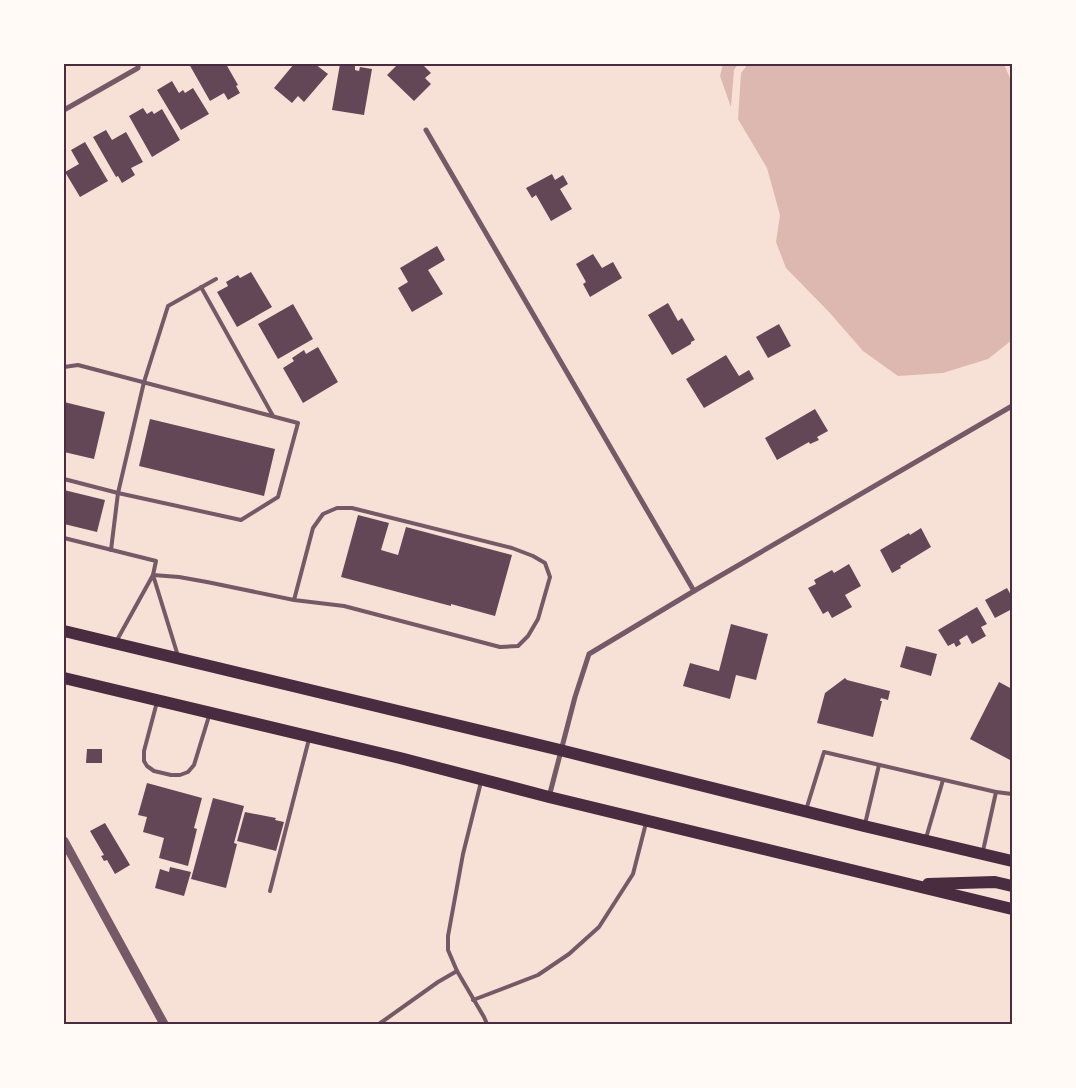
<svg xmlns="http://www.w3.org/2000/svg" width="1076" height="1088" font-family="'Source Sans 3',sans-serif">
  <rect width="100%" height="100%" fill="#f7e1d7"/>
  <g fill="#dcb8b0">
    <path d="M723 64H738L734 70 731 107 720 76Z"/>
    <path d="M748 64H1004L1012 83V340L988 359 943 373 898 376 863 351 829 312 786 268 776 242 780 215 767 168 738 119 741 73Z"/>
  </g>
  <g fill="#644757">
    <path d="M189 64H226L238 85 236 86 240 93 228 100 224 93 210 101Z"/>
    <path d="M294 64H315L328 74 304 102 298 96 292 103 274 88Z"/>
    <path d="M340 64 355 66V70L359 71 360 67 372 69 364 115 332 110Z"/>
    <path d="M398 64H422L431 73 425 78 431 84 414 101 387 75Z"/>
    <path d="M172 81 179 93 183 90 185 93 193 88 209 114 181 130 157 90Z"/>
    <path d="M143 108 147 114 152 111 154 114 162 109 180 140 152 157 129 116Z"/>
    <path d="M106 130 112 140 126 132 143 162 131 168 135 175 122 183 118 176 116 177 93 137Z"/>
    <path d="M85 142 108 181 80 197 65 172 79 164 71 150Z"/>
    <path d="M552 174 555 180 563 175 568 184 560 189 572 209 551 221 536 195 532 198 526 188Z"/>
    <path d="M437 246 445 260 428 270 443 294 412 312 398 288 408 282 400 268Z"/>
    <path d="M593 254 602 268 613 262 622 278 590 297 583 284 586 282 576 264Z"/>
    <path d="M251 272 272 307 237 327 217 292 228 286 226 282 238 275 240 278Z"/>
    <path d="M668 303 678 321 682 318 695 340 691 342V344L672 355 648 315Z"/>
    <path d="M293 304 313 339 278 359 258 324Z"/>
    <path d="M779 324 791 346 768 358 756 337Z"/>
    <path d="M318 347 338 382 303 403 283 368 294 361 292 358 304 350 306 354Z"/>
    <path d="M726 355 739 376 749 370 754 379 704 408 686 379Z"/>
    <path d="M64 402 105 412 94 459 64 452Z"/>
    <path d="M815 409 828 431 817 437 819 440 810 444 809 442 777 460 765 438Z"/>
    <path d="M150 419 275 449 264 496 139 466Z"/>
    <path d="M64 490 105 500 97 532 64 524Z"/>
    <path d="M358 515 389 523 381 550 398 555 406 527 512 555 495 616 451 604V606L341 577Z"/>
    <path d="M921 528 931 547 900 566 901 568 892 573 880 550 909 533 910 535Z"/>
    <path d="M849 564 861 586 845 595 852 607 832 618 828 611 823 614 808 588 816 584 814 580 832 570 834 573Z"/>
    <path d="M1007 588 1012 597V609L995 618 985 600Z"/>
    <path d="M977 607 987 624 981 627 986 636 972 644 967 635 959 640 961 644 956 647 954 643 948 646 938 630Z"/>
    <path d="M731 624 768 634 756 680 736 675 730 699 683 686 690 663 719 671Z"/>
    <path d="M906 646 937 654 931 676 900 667Z"/>
    <path d="M845 678 847 680 890 691 888 700 881 698 880 701H882L873 737 817 723 825 693Z"/>
    <path d="M999 682 1012 689V761L970 739Z"/>
    <path d="M87 749H102V763H86Z"/>
    <path d="M147 783 202 798 194 828 197 829 188 866 159 858 164 838 143 832 147 817 138 815Z"/>
    <path d="M213 798 244 806 234 843 237 844 226 888 191 879Z"/>
    <path d="M245 812 276 818 275 820 284 822 276 851 237 841Z"/>
    <path d="M105 823 130 865 115 874 107 860 104 861 101 856 104 855 90 831Z"/>
    <path d="M170 867 191 872 184 896 155 888 160 869 169 872Z"/>
  </g>
  <g fill="none" stroke-linecap="round" stroke-linejoin="round">
    <g stroke="#755966" stroke-width="4">
      <path d="M201 287 273 416"/>
      <path d="M64 367 78 365 298 423 278 497 241 520 118 493 64 479"/>
      <path d="M64 538 156 561 153 575 179 577 207 582 294 600 344 606 500 647 518 646 528 636 538 619 550 577 545 563 533 556 512 548 352 508H337L323 514 313 528 294 600"/>
      <path d="M111 550 118 493 144 382 168 306 216 279"/>
      <path d="M117 640 153 575 178 656"/>
      <path d="M157 702 144 751V761L147 766 154 771 171 775H180L188 772 194 765 209 716"/>
      <path d="M481 782 463 854 448 936V950L457 971 484 1017 487 1024"/>
      <path d="M996 792 1012 794"/>
      <path d="M806 810 824 752 996 792 983 851"/>
      <path d="M865 824 879 765"/>
      <path d="M926 838 943 780"/>
      <path d="M270 891 309 739"/>
      <path d="M473 1000 538 975 569 954 599 927 633 874 646 823"/>
      <path d="M379 1024 438 982 457 971"/>
    </g>
    <g stroke="#755966" stroke-width="5">
      <path d="M64 110 138 68V64"/>
      <path d="M426 130 694 591"/>
      <path d="M549 797 575 697 589 654 694 591 1012 406"/>
    </g>
    <path stroke="#755966" stroke-width="9" d="M64 841 164 1024"/>
    <g stroke="#4a2c40" stroke-width="12">
      <path d="M64 631 560 750 864 826 1012 861"/>
      <path d="M64 678 400 758 549 797 1012 909"/>
      <path d="M928 884 995 882 1012 886"/>
    </g>
  </g>
  <rect width="1076" height="1088" fill="none" stroke="#fffaf5" stroke-width="130"/>
  <rect x="65" y="65" width="946" height="958" fill="none" stroke="#4a2c40" stroke-width="2"/>
</svg>
